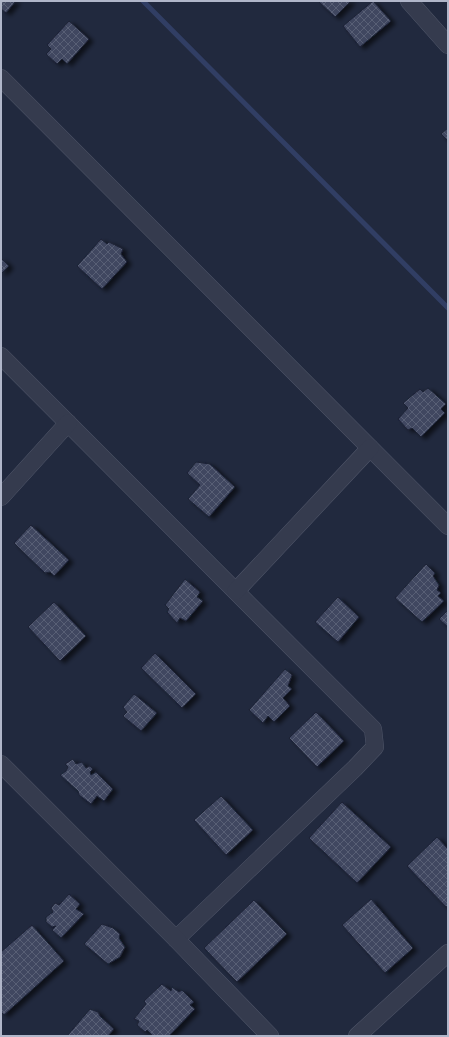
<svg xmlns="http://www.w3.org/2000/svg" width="449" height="1037" font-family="Mulish,sans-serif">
  <defs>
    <pattern id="building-cross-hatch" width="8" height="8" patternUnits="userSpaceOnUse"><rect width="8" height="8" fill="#3f4760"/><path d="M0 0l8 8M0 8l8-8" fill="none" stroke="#585f75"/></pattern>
    <filter id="shadow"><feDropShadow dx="4.5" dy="2.5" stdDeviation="2" flood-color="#0009"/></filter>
  </defs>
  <rect width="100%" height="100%" fill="#21293e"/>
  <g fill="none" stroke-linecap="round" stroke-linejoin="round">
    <path stroke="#313e64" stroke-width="5" d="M143 1 448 308"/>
  </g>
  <g fill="url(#building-cross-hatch)" stroke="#1c2235" filter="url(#shadow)">
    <path d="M1 1H16L6 13 1 9Z"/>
    <path d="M318 1H351L335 17Z"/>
    <path d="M373 1 391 21 360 47 343 26Z"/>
    <path d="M69 21 89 39 67 64 62 59 57 64 46 54 51 49 47 45Z"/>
    <path d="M448 128V141L441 134Z"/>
    <path d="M101 239 107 244 109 242 123 249 121 254 127 262 102 289 77 266Z"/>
    <path d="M1 258 9 266 1 274Z"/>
    <path d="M428 388 446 404 441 409 445 413 421 437 412 428 408 430 398 419 408 408 403 403 420 389 423 392Z"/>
    <path d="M196 462 210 464 235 487 209 517 188 499 200 485 187 473Z"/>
    <path d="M31 525 69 560 54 576 50 572 45 573 14 543Z"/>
    <path d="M426 564 435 573 433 576 439 585 437 590 441 593 438 596 444 601 422 622 395 598Z"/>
    <path d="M185 579 200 592 197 597 203 601 186 621 180 618 177 623 167 612 169 609 165 605Z"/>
    <path d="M338 597 359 617 338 642 315 622Z"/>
    <path d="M54 602 86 636 60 661 28 627Z"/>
    <path d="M448 610V627L439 619Z"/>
    <path d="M155 653 196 694 182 708 141 668Z"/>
    <path d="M285 669 292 675 288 686 292 689 283 698 290 706 274 722 268 716 263 723 249 710Z"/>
    <path d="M134 694 157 713 141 731 123 716 127 712 123 707Z"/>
    <path d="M316 712 344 741 317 767 289 738Z"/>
    <path d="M73 759 76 764 82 762 86 768 90 766 93 769 90 772 91 775 96 772 113 789 104 801 97 796 91 804 79 795 78 791 60 775 66 771 68 767 65 764Z"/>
    <path d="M221 796 253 830 226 855 194 820Z"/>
    <path d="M342 802 391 847 357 883 309 838Z"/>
    <path d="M437 837 448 849V906L446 907 407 866Z"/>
    <path d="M69 894 80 904 76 909 84 914 61 938 52 930 56 926 52 927 46 922V917L53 912 51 908 55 903 59 905Z"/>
    <path d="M371 899 413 948 385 973 342 925Z"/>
    <path d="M254 900 287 934 237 982 204 948Z"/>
    <path d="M102 924 113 928 120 934 119 938 125 947 120 957 108 964 84 944Z"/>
    <path d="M32 925 64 961 4 1015 1 1012V952Z"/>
    <path d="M162 984 171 991 172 987 179 992 182 990 194 1002 190 1005 195 1009 169 1036H153L147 1030 145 1032 137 1025 139 1021 134 1019 146 1004 144 1001Z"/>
    <path d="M90 1009 98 1012 100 1016 114 1029 108 1036H67Z"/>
  </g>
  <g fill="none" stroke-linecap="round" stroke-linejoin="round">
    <g stroke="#505669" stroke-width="18">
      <g id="street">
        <path d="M409 1 448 45"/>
        <path d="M1 78 448 526"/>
        <path d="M1 356 373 729 375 747 355 768 176 939"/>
        <path d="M1 497 68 423"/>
        <path d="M236 591 370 448"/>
        <path d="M1 764 176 939 270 1036"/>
        <path d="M357 1036 448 953"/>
      </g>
    </g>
    <use href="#street" stroke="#353b4e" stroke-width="17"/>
  </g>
  <rect width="449" height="1037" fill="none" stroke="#b0b6c9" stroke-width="4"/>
</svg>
